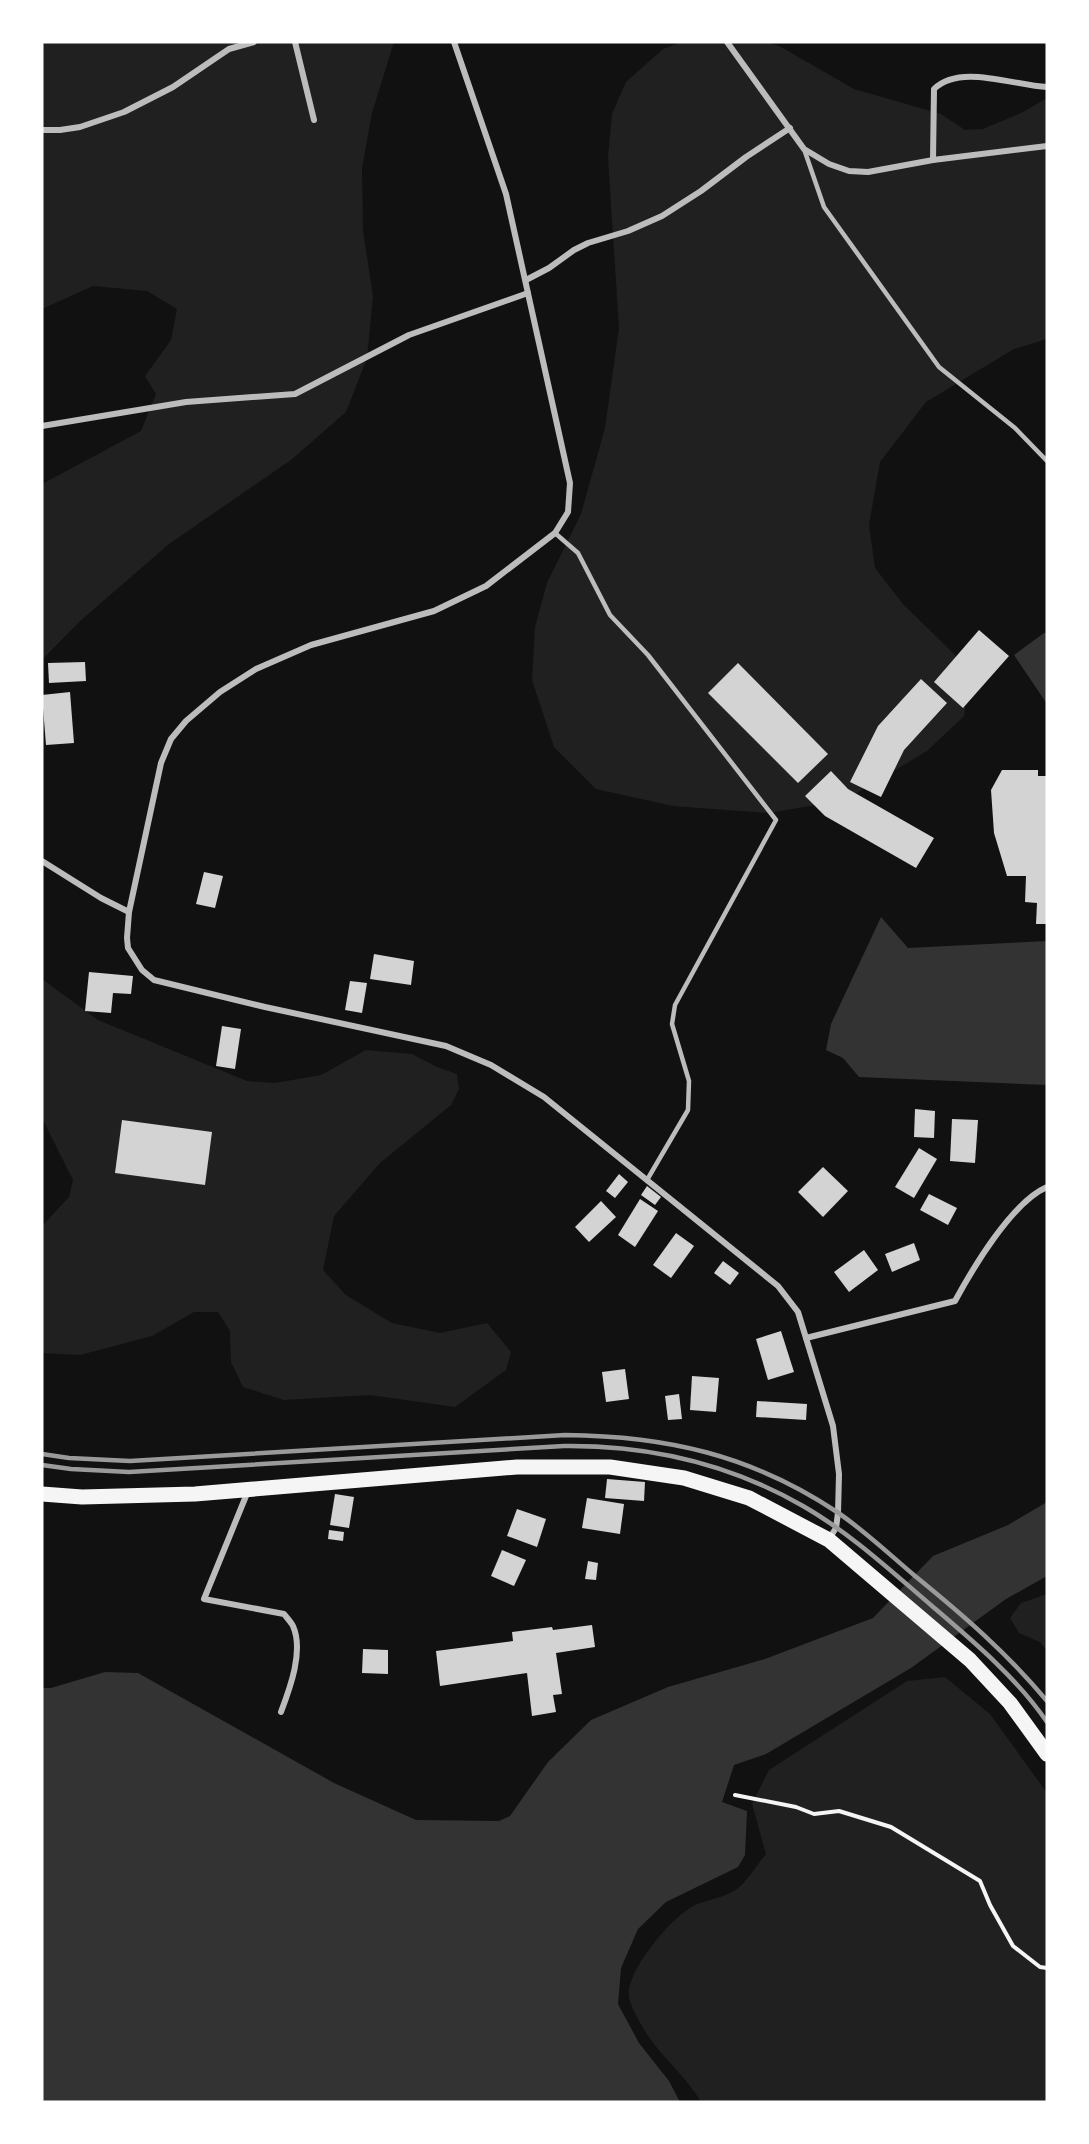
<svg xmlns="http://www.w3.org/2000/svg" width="1089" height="2144" font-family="Rubik,sans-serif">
  <rect width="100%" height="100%" fill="#111"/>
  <g fill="#202020">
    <path d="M42 42H394L372 113 362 168 363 231 373 296 367 358 346 412 291 460 169 544 79 622 42 660V484L141 431 156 394 145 376 171 340 177 309 147 291 93 286 42 309Z"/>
    <path d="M682 42H767L781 47 854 89 941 114 965 130 983 129 1021 113 1047 98V339L1014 349 926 402 880 462 869 525 875 568 903 604 955 655 968 686 964 716 927 751 845 800 769 813 673 806 596 789 554 747 532 680 535 627 547 583 581 514 605 428 619 328 608 157 612 114 626 82 663 49Z"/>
    <path d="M42 979 98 1020 247 1081 275 1083 321 1075 366 1050 412 1054 437 1067 457 1074 459 1089 451 1105 380 1163 334 1216 323 1270 346 1295 392 1323 440 1333 487 1323 511 1352 506 1370 455 1407 370 1395 284 1400 243 1387 231 1362 230 1331 218 1312H194L152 1336 80 1355 42 1353V1226L69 1197 73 1180 42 1118Z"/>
    <path d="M1047 1594V1651L1040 1642 1019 1633 1010 1618 1021 1603Z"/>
    <path d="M945 1677 990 1714 1047 1793V2102H701C685 2074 657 2054 642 2026 638 2019 630 2005 629 1997 626 1971 669 1921 690 1908 703 1899 724 1899 737 1889 748 1880 757 1865 766 1854L752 1804 769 1770 907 1681Z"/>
  </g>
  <g fill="#333">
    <path d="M1044 633H1047V704L1014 655Z"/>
    <path d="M881 917 908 948 1047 941V1085L859 1077 843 1058 826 1050 831 1024Z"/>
    <path d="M1047 1502V1576L1006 1599 911 1668 766 1754 734 1765 722 1802 747 1811 745 1855 738 1867 666 1902 638 1929 621 1968 618 2004 639 2043 669 2081 680 2102H42V1688H51L105 1672 138 1673 334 1783 416 1820 499 1821 510 1816 548 1762 591 1720 668 1687 765 1659 873 1618 933 1556 1008 1525Z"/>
  </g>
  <g fill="#d3d3d3">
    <path d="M979 630 1009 656 963 708 934 682Z"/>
    <path d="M85 662 86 681 49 683 48 663Z"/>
    <path d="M738 663 828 754 798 783 708 693Z"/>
    <path d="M921 679 947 703 904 750 881 797 850 782 878 726Z"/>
    <path d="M70 692 74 743 46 745 42 695Z"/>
    <path d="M1002 770H1038V776H1047V924H1036L1037 903 1025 902 1026 876H1007L994 833 991 790Z"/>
    <path d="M831 771 848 789 934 838 916 868 825 816 805 796Z"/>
    <path d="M204 872 223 876 215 908 196 904Z"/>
    <path d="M374 954 414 961 411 985 370 979Z"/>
    <path d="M89 972 133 976 131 994 113 993 111 1013 85 1011Z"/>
    <path d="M350 981 367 983 362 1013 345 1010Z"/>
    <path d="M222 1026 241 1029 235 1069 216 1066Z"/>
    <path d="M915 1109 935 1111 934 1138 914 1137Z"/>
    <path d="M952 1119 978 1120 975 1163 950 1161Z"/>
    <path d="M122 1120 212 1132 205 1185 115 1173Z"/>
    <path d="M919 1148 937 1159 914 1198 895 1187Z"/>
    <path d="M823 1167 848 1191 823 1217 798 1192Z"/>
    <path d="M619 1174 628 1182 615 1198 606 1191Z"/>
    <path d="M647 1186 661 1197 655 1205 641 1195Z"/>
    <path d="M929 1194 957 1208 948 1225 920 1210Z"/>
    <path d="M640 1199 658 1211 635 1247 618 1235Z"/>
    <path d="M601 1201 616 1217 589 1242 575 1227Z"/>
    <path d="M676 1233 694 1246 671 1278 653 1265Z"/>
    <path d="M914 1243 920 1260 892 1272 885 1254Z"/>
    <path d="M864 1250 878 1270 849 1292 834 1272Z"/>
    <path d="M723 1261 739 1273 730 1285 714 1273Z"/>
    <path d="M781 1331 794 1372 768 1380 756 1339Z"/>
    <path d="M625 1369 629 1399 606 1402 602 1372Z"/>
    <path d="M692 1376 719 1378 716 1412 690 1410Z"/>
    <path d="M679 1394 682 1419 668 1420 665 1396Z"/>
    <path d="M757 1401 807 1404 806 1420 756 1417Z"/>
    <path d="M607 1479 645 1482 644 1501 605 1498Z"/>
    <path d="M335 1494 354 1497 349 1528 330 1525Z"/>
    <path d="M587 1498 624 1504 620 1534 582 1528Z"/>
    <path d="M517 1509 546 1519 537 1547 507 1536Z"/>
    <path d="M329 1530 344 1532 343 1541 328 1539Z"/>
    <path d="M502 1550 526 1560 514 1586 491 1576Z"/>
    <path d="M588 1561 598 1563 596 1580 585 1579Z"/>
    <path d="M592 1625 595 1647 556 1653 562 1694 553 1695 556 1712 532 1716 527 1673 440 1686 436 1651 513 1641 512 1632 552 1627 553 1630Z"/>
    <path d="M363 1649 388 1650V1674L362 1673Z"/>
  </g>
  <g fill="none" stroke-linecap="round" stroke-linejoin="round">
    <path stroke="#f5f5f5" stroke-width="4" d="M735 1795 796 1807 814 1814 839 1811 891 1827 980 1881 990 1905 1013 1946 1040 1967 1047 1968"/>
    <g stroke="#bcbcbc" stroke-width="4.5">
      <path d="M804 149 824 207 939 367 1015 428 1047 461"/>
      <path d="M555 533 578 553 610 615 648 655 776 820 675 1005 672 1024 689 1081 688 1110 647 1180"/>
    </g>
    <g stroke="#bcbcbc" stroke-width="6">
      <path d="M295 42 314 120"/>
      <path d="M454 42 506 194 570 483 568 512 555 533 486 586 434 611 311 645 256 669 220 692 186 721 171 739 161 763 129 912 127 938 128 948 142 970 154 980 265 1007 446 1046 491 1065 544 1097 778 1286 798 1312 833 1426 839 1474 838 1513 836 1528 829 1539"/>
      <path d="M727 42 804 149 829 164 849 171 868 172 933 160 1047 146"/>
      <path d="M42 130H60L80 127 124 112 173 87 229 49 254 42"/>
      <path d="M933 160 934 89C960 63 1015 86 1047 87"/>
      <path d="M526 280 549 268 574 250 588 243 628 231 662 216 701 191 746 157 790 128"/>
      <path d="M42 426 186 402 295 394 409 335 528 293"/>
      <path d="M42 861 101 898 129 912"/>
      <path d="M806 1338 955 1301C973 1268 1012 1202 1047 1187"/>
      <path d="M248 1491 204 1599 284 1614C287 1618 291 1622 293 1626 304 1651 290 1688 281 1712"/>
    </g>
    <path stroke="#f5f5f5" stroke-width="15" d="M42 1494 82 1497 195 1494 517 1467H610L684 1478 749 1498 829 1540 970 1660 1010 1703 1047 1754"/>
    <g stroke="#9a9a9a" stroke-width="4.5">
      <path d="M42 1454 69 1458 130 1461 565 1435C667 1436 751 1455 837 1512 865 1531 890 1555 915 1576 963 1615 1007 1653 1047 1701"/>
      <path d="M42 1465 71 1469 129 1472 564 1446C648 1445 730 1464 803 1506 850 1533 891 1571 932 1606 973 1641 1017 1678 1047 1722"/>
    </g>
  </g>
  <rect width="1089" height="2144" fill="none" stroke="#ffffff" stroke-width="87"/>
</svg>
